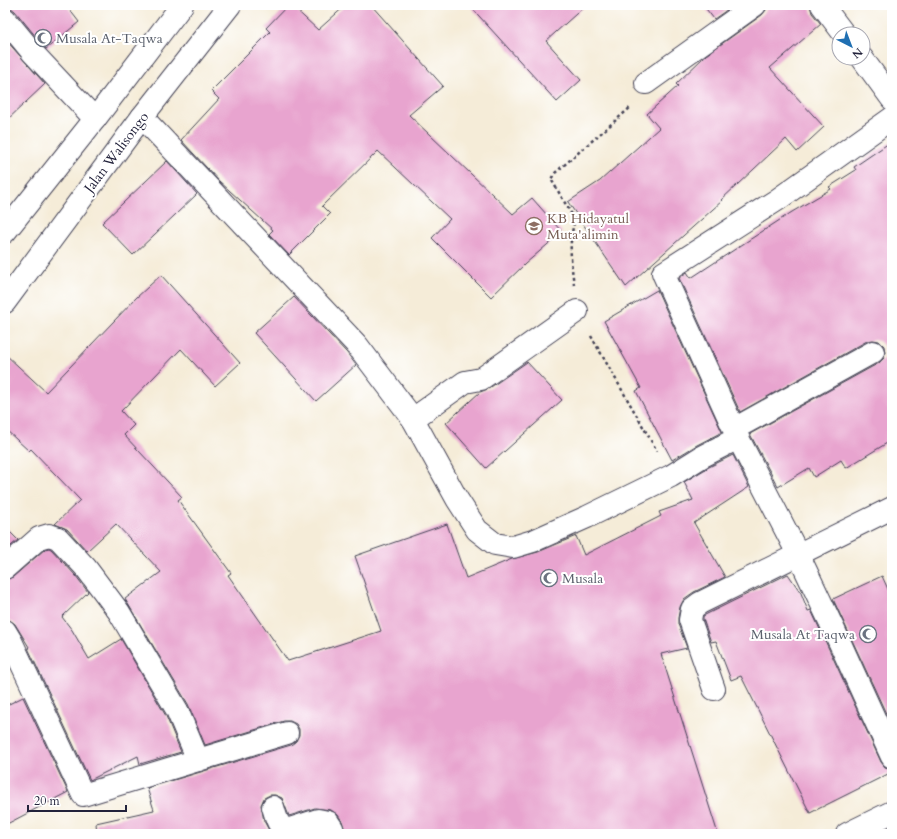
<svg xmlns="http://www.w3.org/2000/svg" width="897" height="839" font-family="Cardo,serif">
  <rect width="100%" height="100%" fill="#fff"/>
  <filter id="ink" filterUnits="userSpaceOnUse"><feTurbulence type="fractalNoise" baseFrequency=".025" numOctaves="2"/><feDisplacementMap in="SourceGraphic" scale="8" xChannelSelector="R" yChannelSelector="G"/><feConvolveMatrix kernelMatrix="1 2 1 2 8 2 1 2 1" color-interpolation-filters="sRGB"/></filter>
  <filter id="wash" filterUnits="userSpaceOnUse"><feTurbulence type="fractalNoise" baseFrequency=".012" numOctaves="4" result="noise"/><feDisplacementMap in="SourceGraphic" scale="16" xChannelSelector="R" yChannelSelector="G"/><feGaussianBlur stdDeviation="0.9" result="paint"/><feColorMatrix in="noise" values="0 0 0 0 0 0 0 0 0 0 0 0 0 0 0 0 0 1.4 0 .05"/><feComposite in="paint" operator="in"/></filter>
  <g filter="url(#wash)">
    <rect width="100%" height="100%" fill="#f5ecd8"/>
    <g id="blocks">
      <g fill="#e8a4cf">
        <path d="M5 5H66L79 22 46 49 15 11 10 7H5Z"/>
        <path d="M288 5H291L318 30 346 5H371L443 86 409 115 513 214 532 198 562 232 525 264 491 297 432 238 450 219 378 151 322 206 330 214 289 255 269 234 273 230 219 181 181 140 219 99 211 91 270 32 266 28Z"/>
        <path d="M469 5H586L546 41 581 80 557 102Z"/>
        <path d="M703 5H734L714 19Z"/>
        <path d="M767 5H810L812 13 821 24 770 68 824 127 797 152 786 139 721 200 722 201 626 287 568 202 600 181 659 128 647 114 678 86 676 84 706 55 762 15 766 10Z"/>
        <path d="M5 39 45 84 5 122Z"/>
        <path d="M892 141V440L846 468 841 460 814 477 809 468 778 487 750 434 879 363 884 358 885 353 884 346 879 341 873 340 867 341 740 412 679 278 687 272 691 278 792 212 831 189 829 187 856 170 854 167Z"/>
        <path d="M167 161 197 194 133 255 102 223Z"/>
        <path d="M161 275 240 363 215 386 181 349 121 411 134 425 124 435 182 497 178 500 231 573 228 575 288 661 381 631 355 556 447 524 466 578 512 559 538 552 576 536 584 555 661 516 659 512 693 500 684 482 709 467 733 455 749 487 694 523 725 577 694 592 684 599 680 607 678 618V624L687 648 661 654 718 834H346L342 821 338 815 331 810 315 808 289 816 282 798 275 795H270L264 798 261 805 264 821 271 834H97L96 823 154 810 147 788 291 745 296 741 299 735V729L296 724 290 721H284L205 745 188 704 125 599 161 572 116 524 87 551 67 529 55 524 80 500 31 449 29 451 5 429V354L46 392 136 298Z"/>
        <path d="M657 290 722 432 697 445 672 460 636 391 641 388 604 321Z"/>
        <path d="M294 297 347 353 356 365 316 401 254 333Z"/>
        <path d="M527 362 562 400 486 468 446 423 480 392 488 389Z"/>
        <path d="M5 527 18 540 5 551Z"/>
        <path d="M49 548 51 549 76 576 88 592 62 617 72 630 89 659 121 639 166 716 181 752 140 764 138 756 90 780 28 648 29 647 15 624 5 617V580L13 577 45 549Z"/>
        <path d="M788 574 801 593 808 611 811 610 881 762 885 767 892 769V772L810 813 741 676 731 680 716 641 711 642 703 619V616L707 614Z"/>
        <path d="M882 576 892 598V719L889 720 833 599Z"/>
        <path d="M23 697 68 792 5 825V706Z"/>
      </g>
    </g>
  </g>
  <g filter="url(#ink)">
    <use href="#blocks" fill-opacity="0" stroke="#424053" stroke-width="1"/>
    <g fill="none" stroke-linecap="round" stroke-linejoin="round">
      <g stroke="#424053" stroke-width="24">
        <g id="street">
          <path d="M822 5 844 34"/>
          <path d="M5 19 33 53 95 119"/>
          <path d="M862 58 892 99"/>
          <path d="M646 83 755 5"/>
          <path d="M142 117 357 345 413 419 457 499 477 530 495 544 513 547 533 541 587 517 671 476 703 456 738 438"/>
          <path d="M892 118 777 200 663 273 738 438 798 554 834 630 892 757"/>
          <path d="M413 419 465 382 481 379 577 311"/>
          <path d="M734 429 873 352"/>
          <path d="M5 568 39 538 49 535 58 538 86 568 119 612 177 710 198 760"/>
          <path d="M5 631 11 641 83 795 287 733"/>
          <path d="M714 689 690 620 692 609 700 603 892 508"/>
          <path d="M273 807C276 816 277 826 287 830L318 820 328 822 332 828 334 834"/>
          <path d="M847 834 892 812"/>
        </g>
      </g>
      <g stroke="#424053" stroke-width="24">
        <g id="highway">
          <path d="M5 232 95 119 182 5"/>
          <path d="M5 302 142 117 230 5"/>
        </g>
      </g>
      <g stroke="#424053" stroke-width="2.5" stroke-dasharray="3 3" stroke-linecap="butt">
        <path d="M574 285C571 261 568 243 575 220L551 179 555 173 631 107"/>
        <path d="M591 336 657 451"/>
      </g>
      <use href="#street" stroke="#fff" stroke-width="22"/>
      <use href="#highway" stroke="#fff" stroke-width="22"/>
    </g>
  </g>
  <defs>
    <g id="mosque-ring" transform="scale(0.9)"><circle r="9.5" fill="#fff" stroke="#6b7280" stroke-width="1.5"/><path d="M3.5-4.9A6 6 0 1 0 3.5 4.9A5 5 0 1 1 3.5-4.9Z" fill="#6b7280"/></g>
    <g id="school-ring" transform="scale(0.9)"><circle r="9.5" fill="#fff" stroke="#8d6e63" stroke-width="1.5"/><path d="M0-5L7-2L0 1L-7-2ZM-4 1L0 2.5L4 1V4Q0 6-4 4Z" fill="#8d6e63"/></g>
  </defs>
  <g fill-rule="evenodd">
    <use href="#mosque-ring" x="43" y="38"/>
    <use href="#school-ring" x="534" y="226"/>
    <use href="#mosque-ring" x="549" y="578"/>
    <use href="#mosque-ring" x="868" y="634"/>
  </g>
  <g text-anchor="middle" stroke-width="4" stroke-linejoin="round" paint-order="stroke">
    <g font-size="14" fill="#5b616d" stroke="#fff" text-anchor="start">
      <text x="56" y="43">Musala At-Taqwa</text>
      <text x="562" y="583">Musala</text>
      <text x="855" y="639" text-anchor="end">Musala At Taqwa</text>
    </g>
    <g font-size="14" fill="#22223b" stroke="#fff">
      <text transform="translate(116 152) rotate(-53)" y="5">Jalan Walisongo</text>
    </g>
    <g font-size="14" fill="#785e54" stroke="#fff" text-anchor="start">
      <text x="547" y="223">KB Hidayatul<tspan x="547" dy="16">Muta'alimin</tspan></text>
    </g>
  </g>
  <rect width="897" height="839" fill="none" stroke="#fff" stroke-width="20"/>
  <g transform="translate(851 46) rotate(138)"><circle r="19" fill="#ffffff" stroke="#a7a7b1"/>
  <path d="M0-3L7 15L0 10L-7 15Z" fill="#1f6fb2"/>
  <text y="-6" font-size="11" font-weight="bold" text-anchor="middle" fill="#22223b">N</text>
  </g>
  <path d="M28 805v6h98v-6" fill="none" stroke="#22223b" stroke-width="2"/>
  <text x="34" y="805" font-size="12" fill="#22223b" stroke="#ffffff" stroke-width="3" paint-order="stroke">20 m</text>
</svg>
